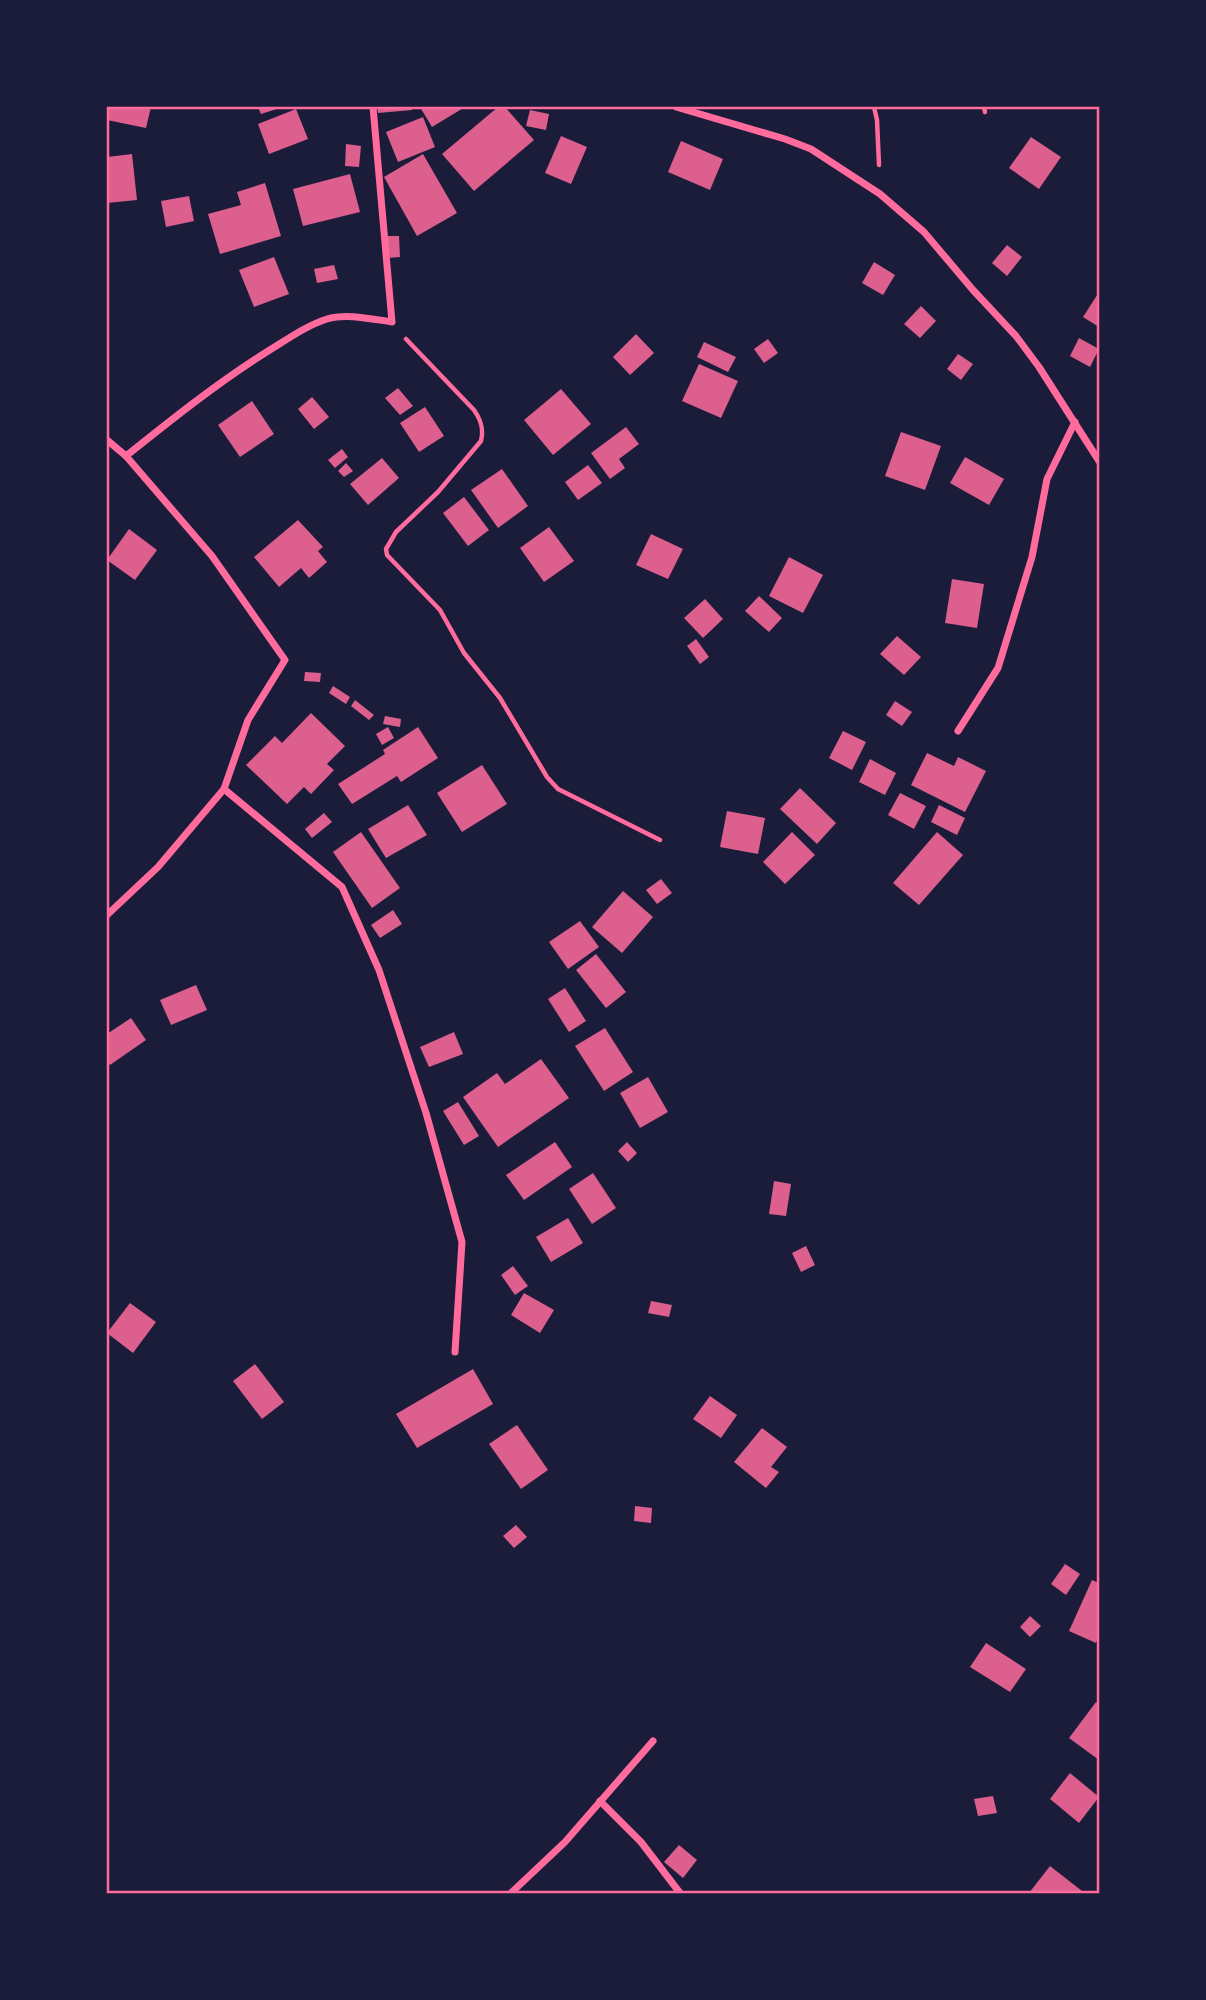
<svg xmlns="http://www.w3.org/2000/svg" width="1206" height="2000" font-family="'Varela Round',sans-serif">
  <rect width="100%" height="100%" fill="#1b1b3a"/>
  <g fill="#dd5f8e">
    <path d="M107 107H151L146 128 107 120Z"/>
    <path d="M258 107H283L261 114Z"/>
    <path d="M377 107H412V110L378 113Z"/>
    <path d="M420 107H465L432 127Z"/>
    <path d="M498 107H505L534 140 474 191 442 154Z"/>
    <path d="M296 109 308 139 269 154 258 124Z"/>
    <path d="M530 110 549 114 546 130 526 126Z"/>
    <path d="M423 117 435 147 398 162 386 132Z"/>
    <path d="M561 136 587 147 571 184 545 173Z"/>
    <path d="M1031 137 1061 157 1039 189 1009 168Z"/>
    <path d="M681 141 723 159 710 190 668 172Z"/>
    <path d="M346 144 361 146 359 167 345 166Z"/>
    <path d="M132 154 137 200 107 203V157Z"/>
    <path d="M423 154 457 213 417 236 384 177Z"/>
    <path d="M350 174 360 212 303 226 293 189Z"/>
    <path d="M265 183 281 236 220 254 208 214 241 205 237 192Z"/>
    <path d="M189 196 194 221 166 227 161 201Z"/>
    <path d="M387 236H399L400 257 388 258Z"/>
    <path d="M1007 245 1022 257 1007 276 992 263Z"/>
    <path d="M274 257 289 294 254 307 239 270Z"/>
    <path d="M874 262 895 275 883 295 862 283Z"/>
    <path d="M334 265 338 279 317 283 314 269Z"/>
    <path d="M1099 292V327L1083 317Z"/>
    <path d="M921 306 936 321 920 338 904 324Z"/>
    <path d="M636 334 654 353 630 375 613 357Z"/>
    <path d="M1079 338 1099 349 1090 367 1070 356Z"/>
    <path d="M768 339 778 353 764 363 754 349Z"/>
    <path d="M704 342 736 357 728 372 697 357Z"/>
    <path d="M958 354 973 364 961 380 947 369Z"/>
    <path d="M699 364 738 381 721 418 682 401Z"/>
    <path d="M398 388 413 406 400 415 385 398Z"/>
    <path d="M561 389 591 424 553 455 524 420Z"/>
    <path d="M312 397 329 417 314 429 298 409Z"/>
    <path d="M252 401 274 434 240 457 218 425Z"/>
    <path d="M425 407 444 436 419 452 400 423Z"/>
    <path d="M626 427 639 444 619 459 625 468 610 479 591 453Z"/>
    <path d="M901 432 941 446 925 490 885 476Z"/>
    <path d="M342 449 348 457 335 468 328 460Z"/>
    <path d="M965 457 1004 479 989 505 950 483Z"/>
    <path d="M382 458 399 478 368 505 350 484Z"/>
    <path d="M346 463 353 471 344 477 338 471Z"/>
    <path d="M588 465 602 483 578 500 565 482Z"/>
    <path d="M502 469 528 506 498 528 471 490Z"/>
    <path d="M464 497 489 530 468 546 443 513Z"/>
    <path d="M298 520 323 547 318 551 327 562 309 578 301 568 279 587 254 557Z"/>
    <path d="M549 527 574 561 544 582 520 548Z"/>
    <path d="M129 529 157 550 135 580 107 560Z"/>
    <path d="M651 534 683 549 668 579 636 565Z"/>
    <path d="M789 557 823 575 803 613 769 596Z"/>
    <path d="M952 579 984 584 977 628 945 623Z"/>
    <path d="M759 596 782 618 769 632 745 611Z"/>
    <path d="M705 599 723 619 703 638 684 618Z"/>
    <path d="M897 636 921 657 904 675 880 654Z"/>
    <path d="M696 639 709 657 700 664 687 646Z"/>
    <path d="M305 672 321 673 320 682 304 681Z"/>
    <path d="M333 686 350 697 346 704 329 693Z"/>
    <path d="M355 700 374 715 369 720 351 706Z"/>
    <path d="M895 701 912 712 902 726 886 715Z"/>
    <path d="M311 713 345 746 327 764 334 770 311 794 304 787 287 804 246 765 275 736 282 743Z"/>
    <path d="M385 716 401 719 400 727 383 724Z"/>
    <path d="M388 727 394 738 382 745 376 734Z"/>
    <path d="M418 727 438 758 401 782 397 776 352 804 338 784 385 754 383 750Z"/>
    <path d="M843 731 866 742 852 770 829 758Z"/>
    <path d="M927 753 954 766 958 757 986 771 965 812 911 785Z"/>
    <path d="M870 759 896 773 885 795 859 782Z"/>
    <path d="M482 765 507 804 462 832 437 793Z"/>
    <path d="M800 788 836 823 817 844 780 809Z"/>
    <path d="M900 793 926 806 914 829 888 815Z"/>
    <path d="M408 805 427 835 386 858 368 829Z"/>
    <path d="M939 805 965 818 957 835 931 822Z"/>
    <path d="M727 811 765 818 758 854 720 847Z"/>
    <path d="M324 813 332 822 312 838 305 829Z"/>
    <path d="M361 832 400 888 372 908 333 852Z"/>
    <path d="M792 832 815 855 785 884 763 862Z"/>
    <path d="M937 832 963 855 919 905 893 883Z"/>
    <path d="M661 879 672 893 657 904 646 890Z"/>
    <path d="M623 891 653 917 622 953 592 927Z"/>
    <path d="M393 910 402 924 380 938 371 925Z"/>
    <path d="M580 921 599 947 568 969 549 942Z"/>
    <path d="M596 954 626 992 606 1008 576 970Z"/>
    <path d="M196 985 207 1010 171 1025 160 1000Z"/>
    <path d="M565 988 586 1021 569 1032 548 999Z"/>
    <path d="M131 1018 146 1040 110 1065 107 1060V1034Z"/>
    <path d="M605 1028 633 1072 604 1091 575 1046Z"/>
    <path d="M454 1032 463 1054 429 1067 420 1047Z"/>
    <path d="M541 1059 569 1098 498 1147 463 1097 497 1073 505 1084Z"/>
    <path d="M648 1077 668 1112 640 1128 620 1093Z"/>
    <path d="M458 1102 479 1136 464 1145 443 1111Z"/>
    <path d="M555 1142 572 1167 524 1200 506 1175Z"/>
    <path d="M627 1142 637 1153 628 1162 618 1151Z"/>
    <path d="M593 1173 616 1208 592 1224 569 1189Z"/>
    <path d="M774 1181 791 1184 786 1216 769 1214Z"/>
    <path d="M568 1218 583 1243 551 1262 536 1237Z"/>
    <path d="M806 1246 815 1265 801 1272 792 1253Z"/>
    <path d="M513 1266 528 1286 515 1295 501 1275Z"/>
    <path d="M524 1293 554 1310 540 1333 511 1315Z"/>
    <path d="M651 1301 672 1305 669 1317 648 1313Z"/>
    <path d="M130 1303 156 1322 133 1353 107 1333Z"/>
    <path d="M255 1364 284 1402 262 1419 233 1381Z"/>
    <path d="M473 1369 493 1404 417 1448 396 1414Z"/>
    <path d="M710 1396 737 1415 721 1438 693 1419Z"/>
    <path d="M517 1425 548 1470 521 1489 489 1444Z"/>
    <path d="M762 1428 787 1447 771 1467 779 1472 766 1488 734 1462Z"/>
    <path d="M635 1506 652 1508 651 1523 634 1521Z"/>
    <path d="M516 1525 527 1537 514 1548 503 1536Z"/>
    <path d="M1065 1564 1080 1574 1066 1595 1051 1584Z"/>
    <path d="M1092 1580 1099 1583V1635L1096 1643 1069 1631Z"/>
    <path d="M1030 1616 1041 1626 1030 1637 1020 1627Z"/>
    <path d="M986 1643 1026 1669 1010 1692 970 1667Z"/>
    <path d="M1096 1702 1099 1705V1760L1069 1738Z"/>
    <path d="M1070 1773 1099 1797 1079 1823 1050 1799Z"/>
    <path d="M993 1796 997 1813 978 1816 974 1799Z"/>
    <path d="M679 1845 697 1860 683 1878 664 1862Z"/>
    <path d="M1050 1866 1082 1891 1080 1893H1029Z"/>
  </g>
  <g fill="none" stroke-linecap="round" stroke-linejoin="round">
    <g stroke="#ff6b9d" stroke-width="4.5">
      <path d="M874 107 877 120 879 165"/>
      <path d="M984 107 985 112"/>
      <path d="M406 339 474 410C481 420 484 429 481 441L438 492 396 532 386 549 387 555 440 610 464 653 500 698 547 777 558 789 660 840"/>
    </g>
    <g stroke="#ff6b9d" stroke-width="7">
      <path d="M676 107 785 139 811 149 880 194 924 232 973 290 1016 336 1039 367 1099 461"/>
      <path d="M107 440 126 456 212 556 285 660 248 720 224 789 158 867 107 915"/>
      <path d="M126 456C171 420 216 384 265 353 285 341 305 326 327 319 347 313 371 319 392 322L373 107"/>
      <path d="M958 731 998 668 1032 557 1047 479 1075 422"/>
      <path d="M224 789 342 887 379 970 426 1113 462 1242 455 1352"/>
      <path d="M600 1801 641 1842 680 1893"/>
      <path d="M511 1893 565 1842 653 1741"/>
    </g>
  </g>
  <rect width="1206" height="2000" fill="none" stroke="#1b1b3a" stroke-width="217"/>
  <rect x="108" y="108" width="990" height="1784" fill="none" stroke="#ff6b9d" stroke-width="2.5"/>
</svg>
